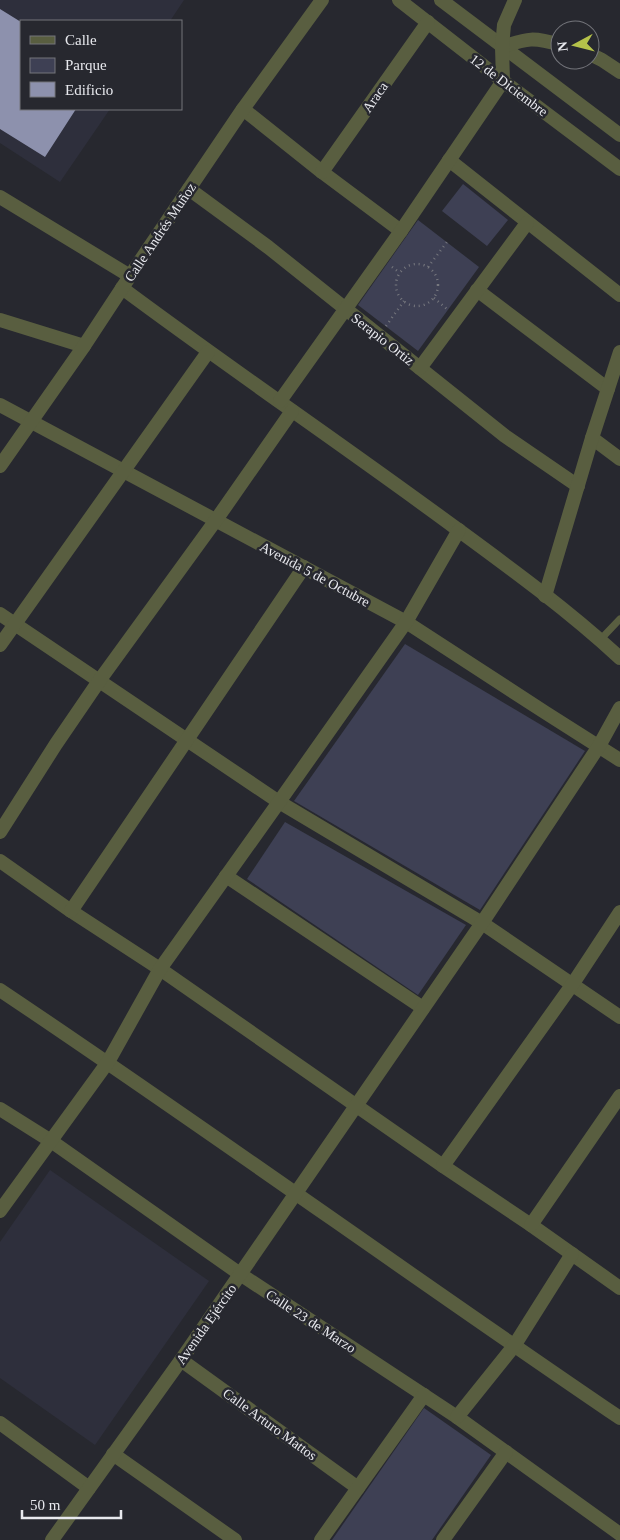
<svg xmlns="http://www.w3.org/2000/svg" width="620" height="1540" font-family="'Times New Roman',serif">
  <rect width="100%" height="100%" fill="#27282f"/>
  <g fill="#2e2f3c">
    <path d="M0 0H184L170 21H21V109H110L60 182 0 143Z"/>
    <path d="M50 1170 209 1281 95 1445 0 1378V1242Z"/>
  </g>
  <g fill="#3e4054">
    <path d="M463 184 508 220 487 246 442 211Z"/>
    <path d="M418 220 479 267 418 351 358 305Z"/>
    <path d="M405 644 585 751 480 910 294 801Z"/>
    <path d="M285 822 466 925 418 995 247 879Z"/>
    <path d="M424 1408 491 1455 432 1540H332Z"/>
  </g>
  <path fill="#8d91ad" d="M0 9 21 22V109H76L45 157 0 129Z"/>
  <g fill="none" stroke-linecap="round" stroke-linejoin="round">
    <g stroke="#77787f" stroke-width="2.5" stroke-dasharray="1 4" stroke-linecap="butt">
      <circle cx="417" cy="285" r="21"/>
      <path d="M392 267 400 273"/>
      <path d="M428 267 447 242"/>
      <path d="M434 298 448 310"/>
      <path d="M386 326 404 301"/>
    </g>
    <path stroke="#595e40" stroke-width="7" d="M600 640 620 619"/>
    <g stroke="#595e40" stroke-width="14">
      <path d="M399 0 503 81 620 169"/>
      <path d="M441 0 620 135"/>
      <path d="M502 47C528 38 534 37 560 45"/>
      <path d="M590 54 602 60 620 72"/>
      <path d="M243 109 322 172 401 231"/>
      <path d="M449 160 620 295"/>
      <path d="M322 172 428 22"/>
      <path d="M189 189 268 247 505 436 578 486"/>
      <path d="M0 197 130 276"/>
      <path d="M122 288C232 370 346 447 457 529 513 570 569 611 620 658"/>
      <path d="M477 290 608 389"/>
      <path d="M0 320 84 346"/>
      <path d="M420 368 527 223"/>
      <path d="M280 401 401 231 503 81 502 47 504 25 515 0"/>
      <path d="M0 405 406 622 546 713 620 760"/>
      <path d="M592 438 620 459"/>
      <path d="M0 466 84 346 130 276 243 109 322 0"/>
      <path d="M545 596 592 438 620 352"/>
      <path d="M0 614 279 802 482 923 620 1017"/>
      <path d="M0 645 208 352"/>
      <path d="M0 832 56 744 99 681 216 520 292 411"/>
      <path d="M0 861 71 911 160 969 443 1166 531 1225 620 1288"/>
      <path d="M226 876 423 1008"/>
      <path d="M71 911 304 567"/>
      <path d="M0 990C209 1130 412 1277 620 1418"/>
      <path d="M0 1109 51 1141 240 1274 457 1417 620 1534"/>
      <path d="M443 1166 572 985 620 912"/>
      <path d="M0 1211 108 1062 160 969 279 802 406 622 459 530"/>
      <path d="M531 1225 620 1096"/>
      <path d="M181 1360 358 1488"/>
      <path d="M457 1417 514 1346 572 1254"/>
      <path d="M0 1423 89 1488"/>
      <path d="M113 1454 235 1540"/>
      <path d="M52 1540 181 1360 482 923 599 746 620 708"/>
      <path d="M321 1540 424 1395"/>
      <path d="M443 1540 506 1452"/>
    </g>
  </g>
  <g text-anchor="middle" stroke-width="5" stroke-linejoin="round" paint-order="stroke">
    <g font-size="14" fill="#e8e9ee" stroke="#27282f">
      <text transform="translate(509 85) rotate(37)" y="5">12 de Diciembre</text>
      <text transform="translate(375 97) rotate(-55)" y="5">Araca</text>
      <text transform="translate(160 232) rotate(-56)" y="5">Calle Andrés Muñoz</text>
      <text transform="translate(383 339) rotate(38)" y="5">Serapio Ortiz</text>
      <text transform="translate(315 574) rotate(28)" y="5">Avenida 5 de Octubre</text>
      <text transform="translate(311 1321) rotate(33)" y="5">Calle 23 de Marzo</text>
      <text transform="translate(206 1324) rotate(-55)" y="5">Avenida Ejército</text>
      <text transform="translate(270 1424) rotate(36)" y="5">Calle Arturo Mattos</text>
    </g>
  </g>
  <rect x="20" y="20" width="162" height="90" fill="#27282f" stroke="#74757b"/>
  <rect x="30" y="36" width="25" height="8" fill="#595e40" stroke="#74757b"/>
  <text x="65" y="45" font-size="15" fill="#e8e9ee">Calle</text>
  <rect x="30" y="58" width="25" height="15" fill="#3e4054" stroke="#74757b"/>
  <text x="65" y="70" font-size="15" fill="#e8e9ee">Parque</text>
  <rect x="30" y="82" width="25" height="15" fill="#8d91ad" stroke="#74757b"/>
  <text x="65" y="95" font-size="15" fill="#e8e9ee">Edificio</text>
  <g transform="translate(575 45) rotate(263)"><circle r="24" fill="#27282f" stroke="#74757b"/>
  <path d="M0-4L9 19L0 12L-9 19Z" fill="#b5c24a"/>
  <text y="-8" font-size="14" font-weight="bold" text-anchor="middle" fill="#e8e9ee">N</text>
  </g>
  <path d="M22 1510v8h99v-8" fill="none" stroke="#e8e9ee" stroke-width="2.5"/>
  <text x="30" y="1510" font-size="15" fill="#e8e9ee" stroke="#27282f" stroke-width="4" paint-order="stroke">50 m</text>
</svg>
